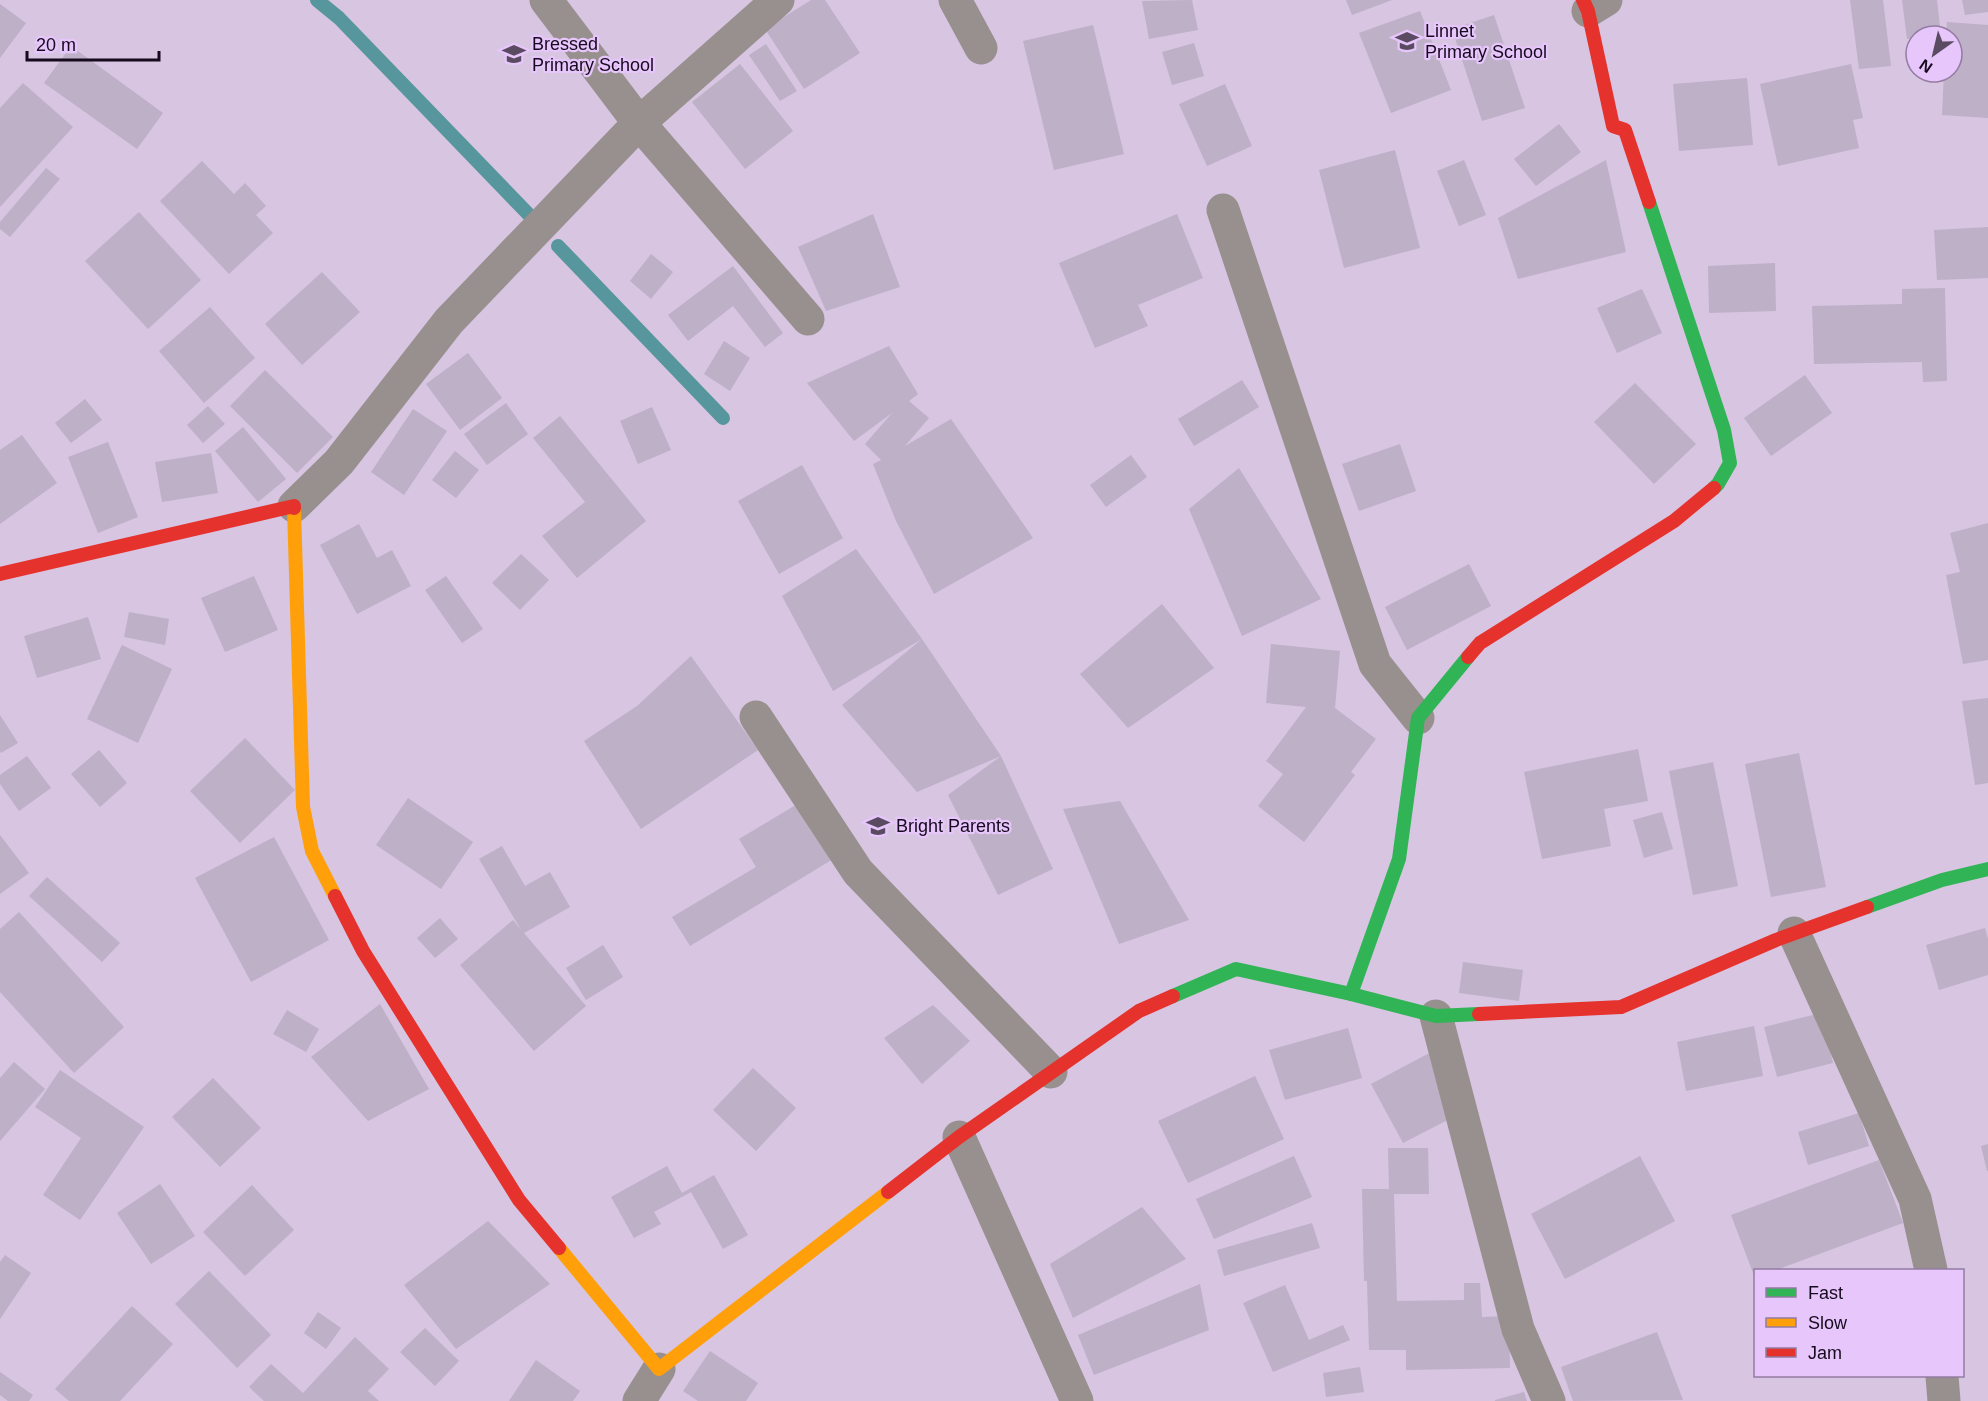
<svg xmlns="http://www.w3.org/2000/svg" width="1988" height="1401" font-family="Arial,sans-serif">
  <rect width="100%" height="100%" fill="#d7c5e2"/>
  <g fill="none" stroke-linecap="round" stroke-linejoin="round">
    <g stroke="#57969d" stroke-width="14">
      <path d="M317 0 339 18 534 220"/>
      <path d="M558 246 723 418"/>
    </g>
  </g>
  <g fill="#beb0c7">
    <path d="M811 0H825L860 53 804 89 765 29Z"/>
    <path d="M1192 0 1198 30 1149 39 1142 1Z"/>
    <path d="M1346 0H1392L1352 15Z"/>
    <path d="M1850 0H1883L1891 66 1859 69Z"/>
    <path d="M1902 0H1937L1941 35 1916 36V38L1907 39Z"/>
    <path d="M1962 0H1988V12L1965 15Z"/>
    <path d="M0 4 26 23 0 58Z"/>
    <path d="M1420 11 1451 90 1391 113 1359 33Z"/>
    <path d="M1494 15 1525 108 1482 121 1452 29Z"/>
    <path d="M1947 22 1988 25V118L1942 115 1944 72H1952V36H1946Z"/>
    <path d="M1093 25 1124 154 1054 170 1023 41Z"/>
    <path d="M1194 43 1204 76 1172 85 1162 52Z"/>
    <path d="M766 44 797 91 780 101 749 55Z"/>
    <path d="M71 46 163 113 137 149 44 83Z"/>
    <path d="M740 64 793 131 745 169 692 102Z"/>
    <path d="M1851 64 1863 118 1853 120 1859 148 1778 166 1760 84Z"/>
    <path d="M1747 78 1753 145 1679 151 1673 84Z"/>
    <path d="M23 83 73 127 0 207V108Z"/>
    <path d="M1225 84 1252 146 1207 166 1179 104Z"/>
    <path d="M1559 124 1581 152 1536 186 1514 159Z"/>
    <path d="M1395 150 1420 248 1344 268 1319 170Z"/>
    <path d="M1464 160 1486 215 1459 226 1437 171Z"/>
    <path d="M1606 160 1626 252 1518 279 1498 218Z"/>
    <path d="M202 161 234 194 245 183 266 206 256 215 273 233 229 274 160 201Z"/>
    <path d="M46 168 60 179 10 237 0 229V222Z"/>
    <path d="M139 212 201 280 148 329 85 261Z"/>
    <path d="M873 214 900 287 826 311 798 247Z"/>
    <path d="M1177 214 1203 278 1138 305 1148 326 1095 348 1059 263Z"/>
    <path d="M1988 227V278L1937 280 1934 230Z"/>
    <path d="M651 254 673 272 651 299 630 281Z"/>
    <path d="M1775 263 1776 311 1709 313 1708 266Z"/>
    <path d="M733 266 783 333 765 347 733 306 688 341 668 315Z"/>
    <path d="M322 272 360 312 302 365 265 324Z"/>
    <path d="M1945 288 1947 381 1923 382 1922 362 1814 364 1812 306 1902 304V289Z"/>
    <path d="M1642 289 1662 333 1617 353 1597 308Z"/>
    <path d="M210 307 255 358 204 403 159 351Z"/>
    <path d="M724 341 750 358 730 391 704 374Z"/>
    <path d="M889 346 918 394 909 401 929 418 905 446 951 419 1033 538 934 594 896 521 873 464 881 460 865 444 892 413 854 441 807 383Z"/>
    <path d="M468 353 502 398 460 430 426 384Z"/>
    <path d="M265 370 333 437 297 473 230 406Z"/>
    <path d="M1805 375 1832 413 1771 456 1744 418Z"/>
    <path d="M1242 380 1259 407 1194 446 1178 419Z"/>
    <path d="M1635 383 1696 444 1654 484 1594 422Z"/>
    <path d="M85 399 102 420 71 443 55 423Z"/>
    <path d="M506 403 528 434 487 465 464 434Z"/>
    <path d="M208 406 225 424 203 443 187 425Z"/>
    <path d="M652 407 671 450 638 464 620 421Z"/>
    <path d="M413 409 447 431 404 495 371 472Z"/>
    <path d="M560 416 646 521 577 578 542 536 585 502 533 438Z"/>
    <path d="M243 427 286 479 258 502 215 451Z"/>
    <path d="M22 435 57 483 0 524V450Z"/>
    <path d="M108 442 138 517 98 533 68 457Z"/>
    <path d="M1400 444 1416 491 1359 511 1342 464Z"/>
    <path d="M455 451 479 470 456 498 432 480Z"/>
    <path d="M211 453 218 493 162 502 155 462Z"/>
    <path d="M1131 455 1147 477 1106 507 1090 485Z"/>
    <path d="M802 465 843 538 779 574 738 501Z"/>
    <path d="M1239 468 1321 599 1242 636 1189 509Z"/>
    <path d="M1988 523V660L1963 664 1946 575 1960 572 1950 533Z"/>
    <path d="M359 524 377 558 392 550 411 586 357 614 320 545Z"/>
    <path d="M856 549 922 639 833 691 782 596Z"/>
    <path d="M521 554 549 580 520 610 492 583Z"/>
    <path d="M1469 564 1491 606 1407 650 1385 607Z"/>
    <path d="M254 576 278 630 225 652 201 598Z"/>
    <path d="M446 576 483 629 462 643 425 590Z"/>
    <path d="M1162 604 1214 668 1128 728 1080 674Z"/>
    <path d="M129 612 169 619 165 645 124 637Z"/>
    <path d="M88 617 101 659 37 678 24 636Z"/>
    <path d="M922 639 1001 756 917 792 842 705Z"/>
    <path d="M1271 644 1340 651 1335 708 1376 739 1351 772 1355 775 1304 842 1258 806 1283 774 1266 761 1306 707 1266 703Z"/>
    <path d="M122 645 172 669 138 743 87 719Z"/>
    <path d="M691 656 758 750 641 829 584 741 637 706Z"/>
    <path d="M1988 698V783L1975 785 1962 701Z"/>
    <path d="M0 715 18 743 1 753 0 751Z"/>
    <path d="M245 738 295 790 240 843 190 791Z"/>
    <path d="M1638 749 1648 801 1604 809 1611 846 1542 859 1524 772Z"/>
    <path d="M99 750 127 783 100 807 71 774Z"/>
    <path d="M1799 753 1826 887 1771 897 1745 764Z"/>
    <path d="M27 756 51 788 19 811 0 784V775Z"/>
    <path d="M1001 756 1053 869 998 895 948 795Z"/>
    <path d="M1713 762 1738 886 1693 895 1669 771Z"/>
    <path d="M408 798 473 842 441 889 376 845Z"/>
    <path d="M1120 801 1189 920 1119 944 1063 809Z"/>
    <path d="M799 803 833 859 690 946 672 917 756 867 739 839Z"/>
    <path d="M1662 812 1673 849 1644 858 1633 820Z"/>
    <path d="M0 835 29 873 0 894Z"/>
    <path d="M274 837 329 940 251 982 195 878Z"/>
    <path d="M502 846 525 886 550 872 570 907 524 933 586 1006 534 1051 460 965 513 920 521 930 479 859Z"/>
    <path d="M47 877 120 943 102 962 29 896Z"/>
    <path d="M19 912 124 1027 74 1073 0 992V929Z"/>
    <path d="M440 918 458 939 435 958 417 938Z"/>
    <path d="M1985 928 1988 939V975L1939 990 1926 945Z"/>
    <path d="M603 945 623 977 586 1000 566 968Z"/>
    <path d="M1463 962 1523 970 1519 1001 1459 993Z"/>
    <path d="M380 1004 429 1089 368 1121 311 1057Z"/>
    <path d="M933 1005 970 1041 922 1084 884 1038Z"/>
    <path d="M287 1010 319 1029 306 1052 273 1034Z"/>
    <path d="M1821 1013 1833 1063 1777 1077 1764 1027Z"/>
    <path d="M1754 1026 1763 1076 1686 1091 1677 1042Z"/>
    <path d="M1348 1028 1362 1078 1285 1100 1269 1050Z"/>
    <path d="M1435 1050 1467 1110 1403 1143 1371 1084Z"/>
    <path d="M14 1062 45 1089 0 1141V1078Z"/>
    <path d="M753 1068 796 1108 756 1151 713 1110Z"/>
    <path d="M60 1070 144 1127 80 1220 43 1195 81 1138 35 1107Z"/>
    <path d="M1255 1076 1284 1139 1188 1183 1158 1121Z"/>
    <path d="M213 1078 261 1128 220 1167 172 1117Z"/>
    <path d="M1859 1113 1869 1146 1808 1165 1798 1132Z"/>
    <path d="M1988 1144V1171H1987L1981 1146Z"/>
    <path d="M1388 1148H1428L1429 1194H1394L1397 1301 1464 1300V1283H1480L1482 1317 1509 1316 1510 1368 1406 1370V1350H1369L1367 1281H1364L1362 1189H1389Z"/>
    <path d="M1294 1156 1312 1197 1214 1239 1196 1199Z"/>
    <path d="M1640 1156 1675 1221 1565 1279 1531 1214Z"/>
    <path d="M1879 1160 1903 1223 1776 1270H1756L1755 1278 1731 1215Z"/>
    <path d="M667 1166 682 1193 714 1175 748 1235 723 1249 691 1192 654 1212 661 1224 634 1238 611 1197Z"/>
    <path d="M160 1184 195 1236 151 1264 117 1213Z"/>
    <path d="M252 1185 294 1230 245 1276 203 1232Z"/>
    <path d="M1142 1207 1186 1259 1073 1318 1050 1264Z"/>
    <path d="M488 1221 550 1284 456 1349 404 1285Z"/>
    <path d="M1312 1223 1320 1248 1224 1276 1217 1250Z"/>
    <path d="M5 1255 31 1273 0 1319V1262Z"/>
    <path d="M209 1271 271 1335 237 1368 175 1304Z"/>
    <path d="M1200 1284 1209 1330 1094 1375 1078 1335Z"/>
    <path d="M1285 1285 1309 1340 1343 1325 1350 1340 1273 1372 1243 1303Z"/>
    <path d="M132 1306 173 1344 120 1401H69L55 1389Z"/>
    <path d="M318 1312 341 1328 326 1349 304 1333Z"/>
    <path d="M425 1328 459 1361 435 1386 400 1352Z"/>
    <path d="M1657 1332 1683 1400 1573 1401 1561 1367Z"/>
    <path d="M355 1337 389 1369 368 1391 379 1401H264L249 1387 271 1364 303 1393Z"/>
    <path d="M710 1351 758 1383 746 1401H698L683 1391Z"/>
    <path d="M536 1360 580 1391 573 1401H509Z"/>
    <path d="M1360 1367 1364 1392 1326 1397 1323 1373Z"/>
    <path d="M0 1372 33 1395 29 1401H8L0 1395Z"/>
    <path d="M1524 1392 1527 1401H1495V1400Z"/>
  </g>
  <g fill="none" stroke-linecap="round" stroke-linejoin="round">
    <g stroke="#98908e" stroke-width="33">
      <path d="M546 0 639 123 808 319"/>
      <path d="M955 0 981 48"/>
      <path d="M1588 11 1606 0"/>
      <path d="M1223 210 1375 664 1418 718"/>
      <path d="M294 506 339 462 449 321 639 123 778 0"/>
      <path d="M756 717 858 872 1051 1072"/>
      <path d="M1794 933 1915 1199 1931 1270"/>
      <path d="M1436 1016 1518 1329 1549 1401"/>
      <path d="M959 1137 1077 1401"/>
      <path d="M1942 1376 1944 1401"/>
      <path d="M639 1401 659 1369"/>
    </g>
    <g stroke="#30b455" stroke-width="14">
      <path d="M1649 202 1724 430 1730 463 1718 484 1714 488"/>
      <path d="M1867 907 1942 880 1988 869"/>
      <path d="M1351 994 1399 859 1418 718 1468 657"/>
      <path d="M1173 996 1236 969 1351 994 1436 1016 1479 1014"/>
    </g>
    <g stroke="#ff9f0a" stroke-width="14">
      <path d="M294 508 303 807 312 851 335 896"/>
      <path d="M559 1248 659 1369 888 1192"/>
    </g>
    <g stroke="#e5322d" stroke-width="14">
      <path d="M1583 0 1588 11 1613 126 1625 130 1649 202"/>
      <path d="M0 574 294 506V508"/>
      <path d="M1468 657 1480 643 1674 521 1714 488"/>
      <path d="M335 896 363 951 519 1200 559 1248"/>
      <path d="M1479 1014 1621 1007 1776 940 1867 907"/>
      <path d="M888 1192 959 1137 1139 1011 1173 996"/>
    </g>
  </g>
  <defs>
    <g id="school-bare" transform="scale(1.8)"><path d="M0-5L7-2L0 1L-7-2ZM-4 1L0 2.5L4 1V4Q0 6-4 4Z" fill="#5a4b62" stroke="#e7c6fb" stroke-width="2.5" paint-order="stroke"/></g>
  </defs>
  <g fill-rule="evenodd">
    <use href="#school-bare" x="1407" y="41"/>
    <use href="#school-bare" x="514" y="54"/>
    <use href="#school-bare" x="878" y="826"/>
  </g>
  <g text-anchor="middle" stroke-width="4.5" stroke-linejoin="round" paint-order="stroke">
    <g font-size="18" fill="#160a1d" stroke="#e7c6fb" text-anchor="start">
      <text x="1425" y="37">Linnet<tspan x="1425" dy="21">Primary School</tspan></text>
      <text x="532" y="50">Bressed<tspan x="532" dy="21">Primary School</tspan></text>
      <text x="896" y="832">Bright Parents</text>
    </g>
  </g>
  <rect x="1754" y="1269" width="210" height="108" fill="#e7c6fb" stroke="#937ba2" stroke-width="1.5"/>
  <rect x="1766" y="1288" width="30" height="9" fill="#30b455" stroke="#937ba2" stroke-width="1.5"/>
  <text x="1808" y="1299" font-size="18" fill="#160a1d">Fast</text>
  <rect x="1766" y="1318" width="30" height="9" fill="#ff9f0a" stroke="#937ba2" stroke-width="1.5"/>
  <text x="1808" y="1329" font-size="18" fill="#160a1d">Slow</text>
  <rect x="1766" y="1348" width="30" height="9" fill="#e5322d" stroke="#937ba2" stroke-width="1.5"/>
  <text x="1808" y="1359" font-size="18" fill="#160a1d">Jam</text>
  <g transform="translate(1934 54) rotate(214)"><circle r="28" fill="#e7c6fb" stroke="#937ba2" stroke-width="1.5"/>
  <path d="M0-4.5L10 22L0 15L-10 22Z" fill="#5a4b62"/>
  <text y="-9" font-size="16" font-weight="bold" text-anchor="middle" fill="#160a1d">N</text>
  </g>
  <path d="M27 51v9h132v-9" fill="none" stroke="#160a1d" stroke-width="3"/>
  <text x="36" y="51" font-size="18" fill="#160a1d" stroke="#e7c6fb" stroke-width="4.5" paint-order="stroke">20 m</text>
</svg>
